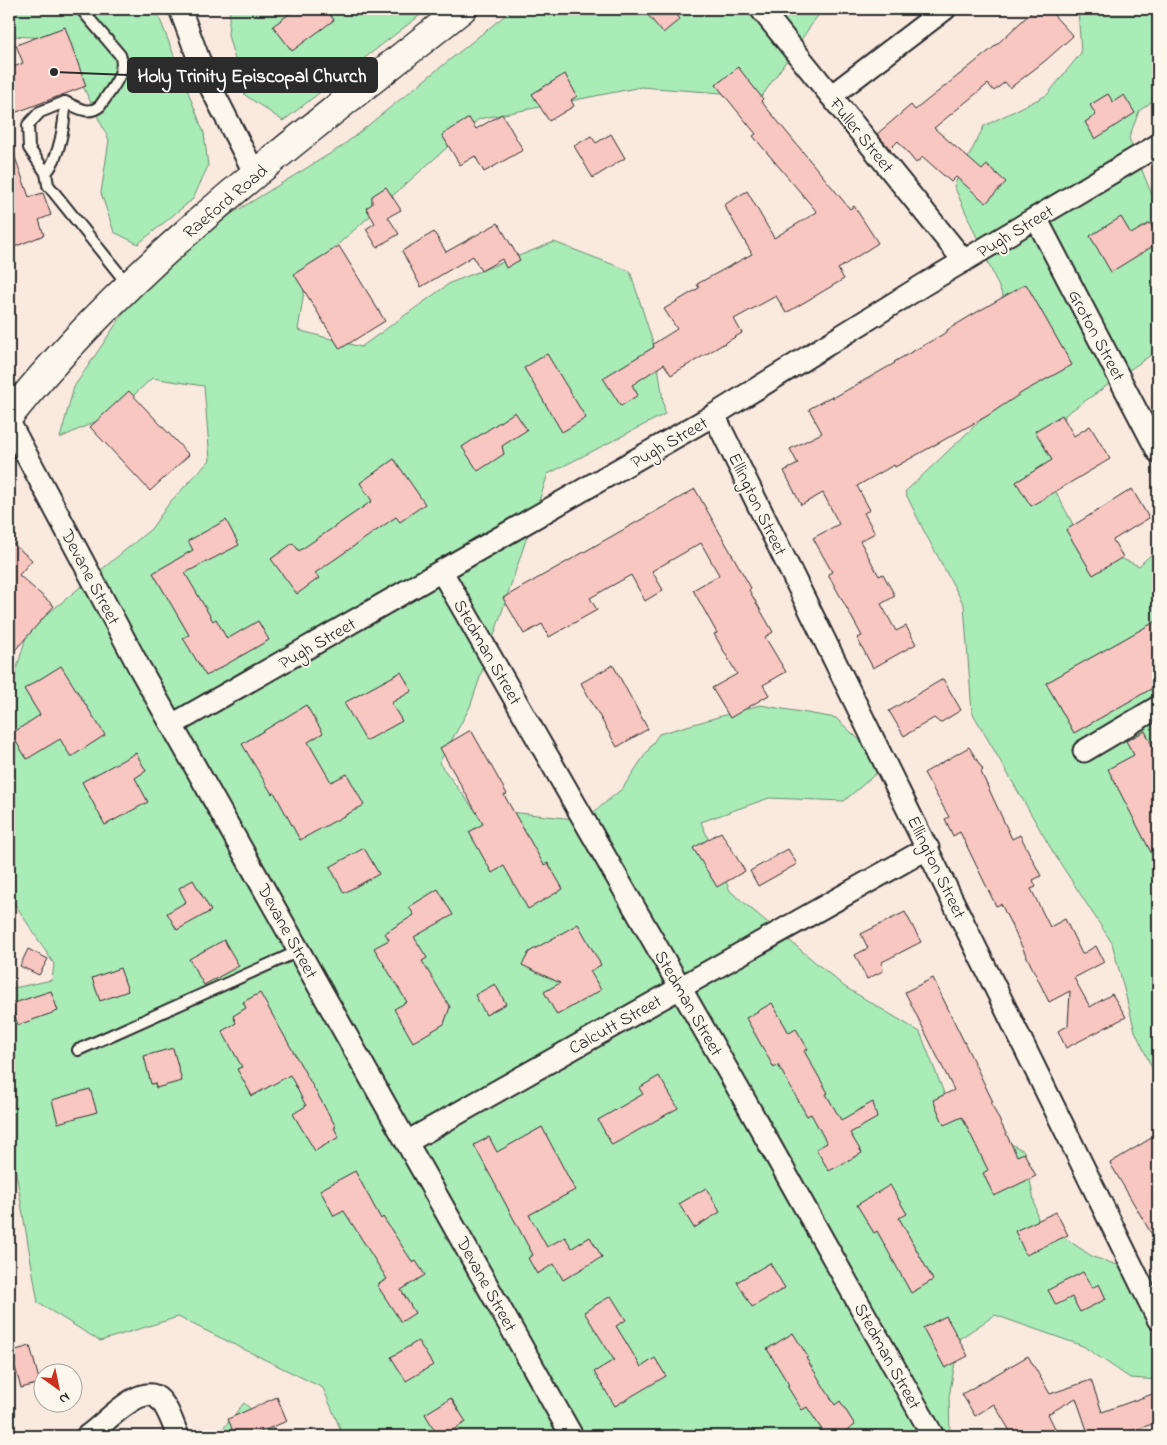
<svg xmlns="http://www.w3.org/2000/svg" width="1167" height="1445" font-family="'Indie Flower',sans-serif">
  <rect width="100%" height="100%" fill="#fae9df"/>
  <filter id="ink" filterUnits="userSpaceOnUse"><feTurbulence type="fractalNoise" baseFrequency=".02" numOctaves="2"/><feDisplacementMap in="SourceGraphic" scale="10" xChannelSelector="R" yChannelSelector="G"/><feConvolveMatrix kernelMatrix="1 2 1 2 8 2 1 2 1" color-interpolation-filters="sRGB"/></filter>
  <g filter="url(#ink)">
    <g fill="#a9ecb7" stroke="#6a8c71">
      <path d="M9 9H156L204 133 208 166 193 199 138 244 114 232 101 193 109 140 60 39 15 36 9 39Z"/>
      <path d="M230 9H428L283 121 245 95 228 35Z"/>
      <path d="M513 9H850L821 11 762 96 641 87 479 119 307 272 298 330 361 347 450 283 554 242 630 271 656 352 665 414 548 474 470 707 439 763 473 808 584 820 622 789 659 734 760 705 836 718 886 765 844 801 769 798 701 822 730 891 845 987 920 1032 951 1111 1024 1151 1038 1220 1093 1257 1158 1278V1380L1130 1378 1083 1346 995 1315 959 1339 949 1397 950 1436H339L342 1433 323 1388 178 1317 100 1341 38 1303 16 1173 9 1159V989L52 980 54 964 9 895V695L28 630 151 529 170 502 210 460 204 386 152 378 116 412 60 438 74 387 161 257 341 147Z"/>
      <path d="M1078 9H1158V97L1139 111 1129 138 1152 195 1158 201V350L1065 415 1054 488 1082 542 1139 566 1158 548V1081L1135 1031 1112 943 1053 852 972 712 964 605 924 531 905 492 1005 397 1006 303 954 186 984 126 1047 95 1081 53Z"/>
      <path d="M244 1403 281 1436H217Z"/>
    </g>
    <g fill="#f8c7c2" stroke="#2b2b2b">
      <path d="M296 9H325L334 20 292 51 273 26Z"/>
      <path d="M643 9H672L680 19 663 33Z"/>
      <path d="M1035 9H1048L1073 36 1045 61 1010 88 1005 82 994 91 988 84 934 128 982 170 987 165 1006 182 986 203 956 177 951 182 923 157 916 163 898 141 890 149 877 134 911 105 915 110 994 47Z"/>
      <path d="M65 27 86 86 9 115V69L23 63 16 45Z"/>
      <path d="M738 67 763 99 761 101 812 163 850 209 854 206 878 243 838 269 844 279 786 313 776 296 734 319 742 333 671 375 664 364 632 385 638 395 621 406 603 378 654 347 653 344 677 329 664 309 699 288 697 284 752 254 724 205 747 191 774 238 817 212 753 136 756 134 716 85Z"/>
      <path d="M565 74 577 96 571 100 574 106 549 121 532 94Z"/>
      <path d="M1108 94 1113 102 1124 95 1135 113 1095 139 1085 122 1096 115 1090 105Z"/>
      <path d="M502 114 523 150 484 172 475 156 460 165 442 135 469 118 476 129Z"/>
      <path d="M611 134 625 158 593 178 574 146 591 136 596 143Z"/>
      <path d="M9 146H11L29 197 43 193 51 215 39 220 44 235 9 249Z"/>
      <path d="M386 187 401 210 388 217 399 234 377 247 366 229 375 223 366 208 372 204V196Z"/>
      <path d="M1121 217 1131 234 1150 223 1158 237V243L1111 272 1090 236Z"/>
      <path d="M498 223 520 260 506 268 502 259 481 271 473 256 421 287 402 251 434 232 446 252Z"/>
      <path d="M339 246 385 321 340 349 294 274Z"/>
      <path d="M1026 284 1072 365 1023 392 987 416 895 467 894 465 857 486 870 510 864 513 875 533 860 541 879 576 883 574 895 596 881 604 896 631 906 626 916 644 873 668 857 638 862 636 828 574 832 572 813 538 839 524 823 493 801 505 784 471 798 464 790 449 822 433 809 409 832 396 833 398 895 363 894 362 947 332V330L972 315Z"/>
      <path d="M547 354 586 418 562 432 524 368Z"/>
      <path d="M129 391 189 455 150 491 90 427Z"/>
      <path d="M515 412 527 430 502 446 504 454 478 471 462 447Z"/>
      <path d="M1062 415 1074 436 1090 426 1110 459 1031 506 1016 482 1052 460 1035 431Z"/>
      <path d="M394 459 425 504 400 522 396 517 315 573 319 578 297 594 271 559 293 543 299 551 372 501 360 483Z"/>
      <path d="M695 489 751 588 749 590 773 632 765 637 786 672 763 685 769 695 730 718 712 688 737 674 714 634 717 633 693 590 719 575 701 543 652 571 663 590 645 601 631 575 590 598 597 610 549 637 542 624 524 634 503 598Z"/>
      <path d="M1132 489 1149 518 1113 540 1123 557 1093 575 1066 530Z"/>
      <path d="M226 520 239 545 185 573 213 621 216 619 227 639 258 621 269 640 206 676 183 638 189 635 153 573 193 550 188 541Z"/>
      <path d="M9 540 32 560 19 575 54 606 9 657Z"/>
      <path d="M1158 620V685L1074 733 1046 683Z"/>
      <path d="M613 665 648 729 617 747 581 683Z"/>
      <path d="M61 666 105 735 71 757 60 739 27 759 11 734 40 715 24 689Z"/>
      <path d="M401 672 412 691 391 703 402 721 366 741 344 703Z"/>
      <path d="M943 679 961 710 940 723 934 718 904 736 889 711Z"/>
      <path d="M306 705 323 733 308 742 331 782 347 774 364 805 300 840 274 792 272 794 242 744Z"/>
      <path d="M471 730 507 794 504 795 544 865 548 863 563 889 528 909 504 866 492 873 469 832 483 824 440 748Z"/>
      <path d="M1145 731 1158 757V866L1108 769 1134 755 1126 741Z"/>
      <path d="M969 747 983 770 981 772 1012 839 1020 835 1041 876 1033 880 1036 887 1031 889 1050 927 1065 919 1082 954 1096 946 1104 962 1074 978 1090 1007 1112 994 1126 1017 1066 1048 1058 1031 1068 1026 1070 991 1049 1002 1001 904 996 906 960 832 953 836 945 819 949 817 924 773Z"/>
      <path d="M136 753 146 771 135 778 148 802 105 825 82 782Z"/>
      <path d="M721 832 745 871 717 887 693 848Z"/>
      <path d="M364 848 379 874 344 893 330 867Z"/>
      <path d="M788 849 797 864 758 886 750 871Z"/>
      <path d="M193 880 211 911 177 930 167 913 186 902 179 888Z"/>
      <path d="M438 889 453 915 414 937 427 958 422 961 450 1007 444 1024 413 1042 394 1009 407 1002 374 948 389 940 385 933 414 915 409 907Z"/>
      <path d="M905 912 921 942 882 962 883 971 867 979 855 955 868 948 861 934Z"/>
      <path d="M578 924 601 965 590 971 601 990 557 1015 544 992 560 983 522 965 529 952Z"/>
      <path d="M224 940 239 966 204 985 189 959Z"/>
      <path d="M28 949 48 959 39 975 20 966Z"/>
      <path d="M120 968 128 991 100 1001 92 978Z"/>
      <path d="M933 978 970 1054 993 1102 991 1103 1017 1156 1024 1153 1036 1176 994 1196 983 1173 988 1170 962 1117 944 1125 933 1100 954 1090 905 992Z"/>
      <path d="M495 984 506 1004 486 1015 475 995Z"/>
      <path d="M51 991 58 1011 18 1025 11 1004Z"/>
      <path d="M260 993 336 1127 334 1128 339 1137 315 1151 293 1114 306 1106 290 1075 252 1096 237 1069 242 1067 222 1031 236 1023 233 1016 246 1008 243 1002Z"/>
      <path d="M772 1003 789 1033 796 1029 808 1049 804 1051 828 1093 826 1094 841 1120 873 1102 877 1118 850 1133 862 1153 829 1171 816 1149 827 1143 811 1114 807 1116 778 1065 774 1068 746 1018Z"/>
      <path d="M173 1048 182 1081 156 1088 155 1083 151 1084 144 1056Z"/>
      <path d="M659 1076 678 1108 612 1145 598 1120 643 1094 639 1088Z"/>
      <path d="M90 1089 97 1112 58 1123 52 1100Z"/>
      <path d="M542 1127 575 1190 529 1215 547 1247 565 1237 572 1248 590 1237 602 1257 563 1280 554 1264 537 1274 528 1258 533 1255 474 1145 489 1137 497 1152Z"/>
      <path d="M1158 1134V1245L1110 1163Z"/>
      <path d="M355 1171 381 1219 383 1217 413 1263 416 1261 425 1275 401 1290 415 1313 401 1322 377 1285 387 1279 344 1211 334 1216 320 1190Z"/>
      <path d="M890 1185 907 1214 899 1218 933 1280 911 1293 877 1231 874 1233 857 1205Z"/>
      <path d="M706 1188 720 1212 694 1228 679 1204Z"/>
      <path d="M1056 1212 1068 1235 1026 1255 1015 1231Z"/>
      <path d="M770 1263 785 1288 752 1307 737 1282Z"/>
      <path d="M1083 1272 1092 1288 1099 1284 1106 1299 1080 1312 1072 1297 1056 1305 1048 1290Z"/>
      <path d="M611 1296 626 1320 616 1326 641 1367 655 1358 666 1376 615 1406 594 1372 614 1360 584 1312Z"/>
      <path d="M946 1316 968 1356 945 1368 923 1328Z"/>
      <path d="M793 1333 808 1357 806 1358 835 1405 840 1401 855 1425 838 1436H826L807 1407 802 1410 787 1386 789 1385 767 1349Z"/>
      <path d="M418 1341 433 1365 406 1381 391 1357Z"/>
      <path d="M30 1346 40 1383 21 1388 15 1367 9 1369V1352Z"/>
      <path d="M1028 1356 1050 1394 1091 1380 1102 1412 1158 1392V1422L1118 1436H1089L1076 1398 1048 1414 1059 1436H1013L994 1404 975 1416 962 1394Z"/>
      <path d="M277 1397 287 1421 251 1436H235L228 1419Z"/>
      <path d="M451 1398 466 1422 443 1436H438L425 1414Z"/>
    </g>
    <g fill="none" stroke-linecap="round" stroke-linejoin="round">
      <g stroke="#2b2b2b" stroke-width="14">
        <g id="lane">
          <path d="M81 9 120 55C128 72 109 92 100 106 88 116 77 107 65 102L40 112 28 125 29 148 46 173 48 185 129 286"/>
          <path d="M46 173C60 157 65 122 65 102"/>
          <path d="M78 1050 299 951"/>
        </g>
      </g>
      <g stroke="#2b2b2b" stroke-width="25">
        <g id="street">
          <path d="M180 9 205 76 255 174"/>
          <path d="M761 9 964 261"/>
          <path d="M831 96 945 9"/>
          <path d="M1036 218 1158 452"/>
          <path d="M714 415 1158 1319"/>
          <path d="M9 422 139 667 572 1436"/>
          <path d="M442 572 744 1099 933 1436"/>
          <path d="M172 725 714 415 925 284 1158 145"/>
          <path d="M1084 751 1158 707"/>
          <path d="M407 1142 928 848"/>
          <path d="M87 1436C102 1427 139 1383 158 1398 168 1406 173 1425 178 1436"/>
        </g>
      </g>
      <g stroke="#2b2b2b" stroke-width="31">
        <path id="secondary" d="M9 416C136 257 304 135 462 9"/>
      </g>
      <use href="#lane" stroke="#fbf7ec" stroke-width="10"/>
      <use href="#street" stroke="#fbf7ec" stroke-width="21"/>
      <use href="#secondary" stroke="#fbf7ec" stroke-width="28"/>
    </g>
  </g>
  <g text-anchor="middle" stroke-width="4" stroke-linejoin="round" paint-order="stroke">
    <g font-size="18" fill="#2b2b2b" stroke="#fbf7ec">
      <text transform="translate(862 135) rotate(51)" y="6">Fuller Street</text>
      <text transform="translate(225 201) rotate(-40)" y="6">Raeford Road</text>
      <text transform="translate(1015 231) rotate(-31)" y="6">Pugh Street</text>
      <text transform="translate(1097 335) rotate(62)" y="6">Groton Street</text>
      <text transform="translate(669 442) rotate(-30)" y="6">Pugh Street</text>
      <text transform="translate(758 504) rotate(64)" y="6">Ellington Street</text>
      <text transform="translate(91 577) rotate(62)" y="6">Devane Street</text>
      <text transform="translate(317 643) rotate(-30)" y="6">Pugh Street</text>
      <text transform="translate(488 652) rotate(60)" y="6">Stedman Street</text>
      <text transform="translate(937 867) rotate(64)" y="6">Ellington Street</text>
      <text transform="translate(288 931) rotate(61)" y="6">Devane Street</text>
      <text transform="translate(689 1003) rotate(60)" y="6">Stedman Street</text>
      <text transform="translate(615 1024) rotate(-29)" y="6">Calcutt Street</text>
      <text transform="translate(487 1284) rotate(61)" y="6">Devane Street</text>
      <text transform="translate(888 1356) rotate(61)" y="6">Stedman Street</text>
    </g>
  </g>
  <path fill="none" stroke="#2b2b2b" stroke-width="2" d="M54 72L128 75"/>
  <circle fill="#2b2b2b" stroke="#fbf7ec" stroke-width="2" cx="54" cy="72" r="5"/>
  <rect fill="#2b2b2b" stroke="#2b2b2b" stroke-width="2" x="128" y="58" width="249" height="34" rx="5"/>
  <g font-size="19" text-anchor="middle" font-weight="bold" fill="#fff">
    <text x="252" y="82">Holy Trinity Episcopal Church</text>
  </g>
  <rect width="1167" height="1445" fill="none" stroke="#fbf7ec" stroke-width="30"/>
  <rect x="15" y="15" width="1137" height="1415" fill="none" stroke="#2b2b2b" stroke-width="2" filter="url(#ink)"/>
  <g transform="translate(58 1388) rotate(147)"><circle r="24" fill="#fbf7ec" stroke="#a8a59f"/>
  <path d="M0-4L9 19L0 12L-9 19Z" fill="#c8321e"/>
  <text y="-8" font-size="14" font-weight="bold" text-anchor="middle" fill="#2b2b2b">N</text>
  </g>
</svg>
